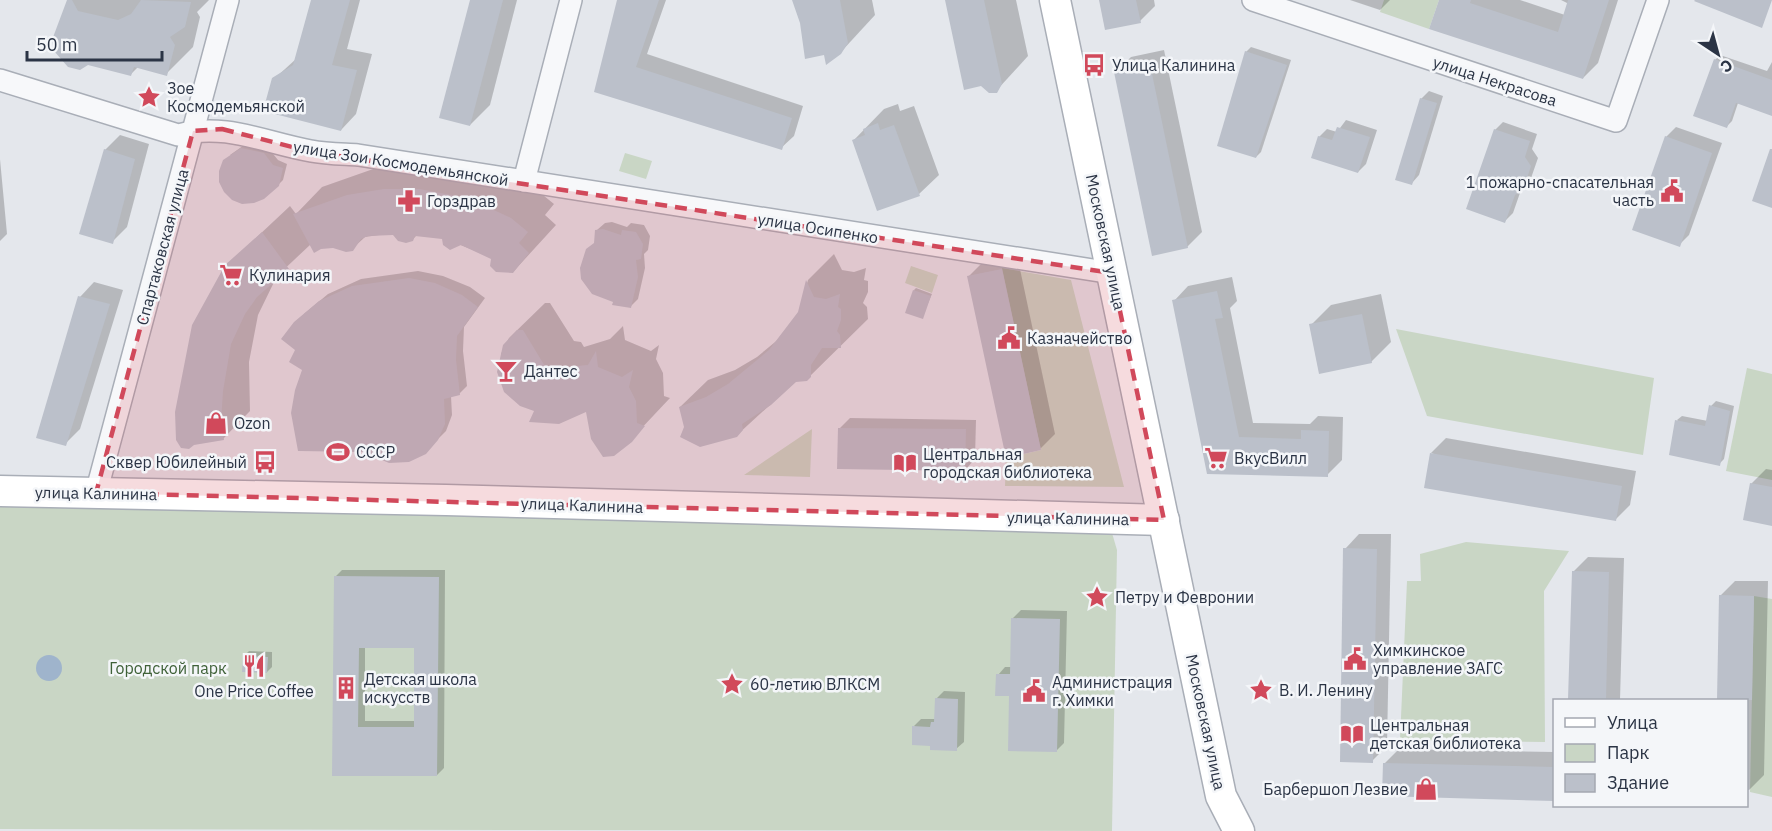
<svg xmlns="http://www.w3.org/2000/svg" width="1772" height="831" font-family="'IBM Plex Sans',sans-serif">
  <rect width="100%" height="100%" fill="#e4e7ec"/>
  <g fill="#c9d6c5">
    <path d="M1384 0H1439L1429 29 1380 12Z"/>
    <path d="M625 153 652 161 646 179 619 171Z"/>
    <path d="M911 266 938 275 932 293 905 283Z"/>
    <path d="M1002 268 1071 280 1124 487 1005 486 1006 458 1041 450Z"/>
    <path d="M1396 329 1654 378 1643 455 1427 416Z"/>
    <path d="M1747 368 1772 374V480L1726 471Z"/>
    <path d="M812 429 810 477 744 475Z"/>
    <path d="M0 500 1112 533 1117 550 1112 831 0 829Z"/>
    <path d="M1466 542 1569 551 1544 591 1545 742 1400 740 1407 581H1421L1420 554Z"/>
    <path d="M1754 596 1772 599V797L1750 792Z"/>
  </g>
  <circle fill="#9fb4cc" cx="49" cy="668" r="13"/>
  <g fill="#0003" fill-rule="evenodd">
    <path d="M69 0H209L197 12 200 17 193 47 166 74 138 67 131 74 53 40Z"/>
    <path d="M312 0H360L347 49 372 54 356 114 341 130 274 79 296 59Z"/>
    <path d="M472 0H517L490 105 470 125Z"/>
    <path d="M619 0H666L647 54 803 106 794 136 781 148 596 91Z"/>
    <path d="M793 0H872L875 15 840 53 825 54 802 22Z"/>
    <path d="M946 0H1016L1028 56 996 91Z"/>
    <path d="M1100 0H1154L1155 6 1140 21Z"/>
    <path d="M1350 0H1390L1380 10Z"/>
    <path d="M1441 0H1520L1565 15 1569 4 1561 0H1618L1598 63 1583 78Z"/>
    <path d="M1251 47 1291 60 1261 152 1256 157 1246 52Z"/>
    <path d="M1164 50 1202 232 1187 247 1116 72 1131 57Z"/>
    <path d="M1720 55 1767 71 1772 62V114L1738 103 1732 121 1727 126 1715 60Z"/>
    <path d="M1429 91 1443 96 1419 175 1412 183 1421 99Z"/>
    <path d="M898 104 900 111 914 106 939 175 919 194 853 141 884 109Z"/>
    <path d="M1346 120 1377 130 1366 164 1358 172 1319 137 1327 129 1337 132Z"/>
    <path d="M1503 122 1537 134 1532 149 1538 158 1530 181 1521 190 1513 213 1505 221 1495 130Z"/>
    <path d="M1676 127 1722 143 1689 235 1679 245 1666 137Z"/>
    <path d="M120 135 149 144 127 227 112 242 105 150Z"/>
    <path d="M247 143 269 149 278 160 287 164 283 180 278 185 230 155Z"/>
    <path d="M0 159 7 234 0 241Z"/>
    <path d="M376 168 538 191 554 204 545 215 556 225 513 272 493 258 443 238 417 235 412 240 393 233 365 237 352 249 311 244 277 276 258 315 249 362 250 411 223 439 193 443 226 266 290 206 296 214 322 187Z"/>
    <path d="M612 222 627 227 631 223 644 225 650 236 648 250 644 254 645 268 638 299 630 307 595 242 597 230 605 223Z"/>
    <path d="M834 254 842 270 854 272 866 268 864 280 868 281V292L863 303 867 307 868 319 806 380 796 381 736 436 686 427 680 407 708 380 735 370 757 357 780 338 799 312 808 280Z"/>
    <path d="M1017 255 1055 434 1040 449 968 277 983 262Z"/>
    <path d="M418 271 443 276 470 287 485 298 464 327 463 351 467 386 459 394 451 396 452 415 446 431 425 452 304 369 297 349 304 314 328 294 361 279Z"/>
    <path d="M1232 277 1237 301 1230 308 1253 423 1310 424 1318 416 1343 417 1342 460 1327 475 1208 473 1174 301 1188 286Z"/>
    <path d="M94 282 123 290 80 429 65 444 80 297Z"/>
    <path d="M916 288 932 294 922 317 914 290Z"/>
    <path d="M1381 294 1391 342 1371 362 1311 325 1331 305Z"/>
    <path d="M545 303H550L574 341 581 342 584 347 610 339 623 326 625 340 651 351 659 345 656 359 663 373 664 396 670 398 621 450 587 410 536 411 501 354 509 338Z"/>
    <path d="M1716 401 1734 406 1724 459 1719 464 1677 420 1682 416 1708 421 1711 406Z"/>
    <path d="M850 418 976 420 975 459 965 470 840 428Z"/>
    <path d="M1446 438 1636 471 1630 505 1615 520 1431 453Z"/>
    <path d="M1766 469 1772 470V524L1751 484Z"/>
    <path d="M1359 534H1391L1387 746 1372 761 1345 549Z"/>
    <path d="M1588 557 1624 558 1620 700H1570L1573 572Z"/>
    <path d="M342 570H445L444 768 437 775H334L335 577ZM365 646 416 647 415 721H365Z"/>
    <path d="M1735 581H1768L1764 775 1749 790H1746V700H1718L1720 596Z"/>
    <path d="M1021 610 1067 611 1064 743 1057 750 998 675 1005 667H1011L1013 618Z"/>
    <path d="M249 651 272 652V667L267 672 244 656Z"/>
    <path d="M944 691 965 692 964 742 956 749 932 745 914 726 921 719H936V699Z"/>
    <path d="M1399 749 1554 752V799L1383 795 1384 764Z"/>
  </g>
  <g fill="#bbc0ca" fill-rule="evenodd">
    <path d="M67 0H72L78 11 118 20 131 14 141 0 191 2 185 27 170 37 175 45 167 76 134 67 131 76 88 65 80 70 68 67 54 51 52 40Z"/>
    <path d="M311 0H350L332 65 357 70 341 131 263 111 272 78 293 65Z"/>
    <path d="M470 0H503L470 126 439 118Z"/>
    <path d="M617 0H659L636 67 792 118 782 150 594 92Z"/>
    <path d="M792 0H840L848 43 841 54 826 65 824 55 805 59 800 23Z"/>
    <path d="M945 0H984L1002 84 997 93H989L981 86 964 90Z"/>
    <path d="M1099 0H1136L1141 23 1105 30Z"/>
    <path d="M1439 0H1471L1470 3 1558 32 1568 0H1609L1583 79 1429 29Z"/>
    <path d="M1772 0 1762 28 1694 1 1695 0Z"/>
    <path d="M1245 51 1287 65 1256 158 1217 146Z"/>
    <path d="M1714 59 1772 80V116L1736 103 1727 128 1693 116Z"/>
    <path d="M1150 64 1188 248 1152 256 1114 72Z"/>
    <path d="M1420 98 1437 103 1412 185 1395 180Z"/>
    <path d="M878 123 880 130 894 125 920 196 877 211 852 140 865 135 863 129Z"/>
    <path d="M1337 127 1370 137 1358 173 1311 158 1318 136 1332 140Z"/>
    <path d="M1494 129 1530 141 1525 157 1531 166 1523 190 1515 195 1505 223 1466 209Z"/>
    <path d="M1665 136 1712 153 1680 247 1632 230Z"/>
    <path d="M241 148 264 153 273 165 283 168 279 186 264 199 254 203 242 204 232 200 224 192 219 182V171L223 160Z"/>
    <path d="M104 149 135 159 113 244 79 234Z"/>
    <path d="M1770 149H1772V208L1752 201Z"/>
    <path d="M384 189H419L451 195 485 206 511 218 528 232 519 243 529 253 513 273 496 272 490 266 491 259 461 245 450 250 443 245 442 239 415 236 413 241 406 243 398 241 393 235 368 236 361 239 353 251 346 252 333 248 321 249 314 253 293 214 347 195Z"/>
    <path d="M603 229 621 235 622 230 636 232 643 244 641 259 636 260 638 277 631 308 612 305 613 302 592 294 581 279 580 268 586 249 594 243 595 230Z"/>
    <path d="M262 232 289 269 257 297 245 314 231 344 223 391 221 422 224 440 194 445 189 449 181 448 176 440 175 412 192 325 225 265Z"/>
    <path d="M1002 269 1041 450 1006 458 967 276Z"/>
    <path d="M409 278 435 283 462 295 478 307 457 336 456 360 460 395 444 399 445 424 438 440 426 454 409 462 389 463 363 452 298 451 291 413 295 390 302 370 289 362 295 350 281 339 294 322 319 301 352 286Z"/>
    <path d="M806 280 814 297 826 299 840 294 838 307 841 309V320L837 331 840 335 841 348H822L811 365V377L807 381 796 382 771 405 742 424 743 430 737 437 700 447 680 437 684 427 679 407 706 397 728 384 769 350 798 312Z"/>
    <path d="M913 290 931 296 923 319 905 313Z"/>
    <path d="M1217 291 1223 318 1215 319 1239 437 1301 439V430L1329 431 1328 477 1207 474 1172 300Z"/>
    <path d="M78 296 110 304 66 446 36 438Z"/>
    <path d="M1362 314 1372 363 1319 374 1309 324Z"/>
    <path d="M517 330H523L546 368H553L557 374 577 366 588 365 596 351 598 367 622 377 633 370 629 387 636 401 637 423 645 426 632 442 614 456 603 457 591 439 586 412 559 424 529 422 534 411 520 406 504 392 497 372 503 345Z"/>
    <path d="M1709 405 1730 411 1720 466 1669 455 1675 420 1705 426Z"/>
    <path d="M838 428 966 429 965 471 837 469Z"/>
    <path d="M1430 453 1622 486 1616 521 1424 488Z"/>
    <path d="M1750 483 1772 487V526L1743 520Z"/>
    <path d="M1343 548 1377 549 1373 763 1340 762Z"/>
    <path d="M1572 571 1609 572 1606 700H1568Z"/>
    <path d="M334 576 439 577 437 776H332ZM359 648H414V727H358Z"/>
    <path d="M1719 595 1754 596 1752 700H1717Z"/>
    <path d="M1011 618 1060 619 1057 752 1008 751 1009 696H995L996 674H1010Z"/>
    <path d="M243 656 268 657 267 673 242 672Z"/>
    <path d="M935 698 958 699 957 751 930 750V746L912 745V726L930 727 931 722H934Z"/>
    <path d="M1383 763 1554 767V801L1382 796Z"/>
  </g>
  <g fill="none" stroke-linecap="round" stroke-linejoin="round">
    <g stroke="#a9aeb7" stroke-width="24">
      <g id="street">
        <path d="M1253 0 1616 121 1658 0"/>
        <path d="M0 80 178 135C225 122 265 143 311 151 326 154 343 154 358 155L1112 273"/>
        <path d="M524 181 571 0"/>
        <path d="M96 493 228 0"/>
      </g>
    </g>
    <g stroke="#a9aeb7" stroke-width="33">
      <g id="secondary">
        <path d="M1055 0 1221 796 1239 831"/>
        <path d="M0 491 446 500 1164 520"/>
      </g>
    </g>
    <use href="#street" stroke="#f7f8fa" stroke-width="21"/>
    <use href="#secondary" stroke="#fff" stroke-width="30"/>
  </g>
  <path fill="#d1495b" fill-opacity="0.2" stroke="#d1495b" stroke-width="4.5" stroke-dasharray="12 8" stroke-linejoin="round" d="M222 129 312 152 1112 273 1164 520 96 493 193 131Z"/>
  <defs>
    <g id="bus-bare" transform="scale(1.8)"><path d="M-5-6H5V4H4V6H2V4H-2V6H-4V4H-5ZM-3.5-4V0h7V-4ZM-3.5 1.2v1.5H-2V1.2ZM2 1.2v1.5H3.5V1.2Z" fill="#d1495b" stroke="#f4f6f9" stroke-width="2.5" paint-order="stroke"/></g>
    <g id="sight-bare" transform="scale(1.8)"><path d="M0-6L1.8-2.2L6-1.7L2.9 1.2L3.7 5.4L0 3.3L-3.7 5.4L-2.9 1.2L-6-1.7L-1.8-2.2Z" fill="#d1495b" stroke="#f4f6f9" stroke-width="2.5" paint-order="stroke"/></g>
    <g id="civic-bare" transform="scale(1.8)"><path d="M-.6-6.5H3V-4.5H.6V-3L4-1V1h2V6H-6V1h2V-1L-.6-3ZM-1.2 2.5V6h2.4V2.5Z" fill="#d1495b" stroke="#f4f6f9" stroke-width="2.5" paint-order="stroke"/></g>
    <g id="pharmacy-bare" transform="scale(1.8)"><path d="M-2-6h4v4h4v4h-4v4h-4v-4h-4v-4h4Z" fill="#d1495b" stroke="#f4f6f9" stroke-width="2.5" paint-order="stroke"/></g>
    <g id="supermarket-bare" transform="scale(1.8)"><path d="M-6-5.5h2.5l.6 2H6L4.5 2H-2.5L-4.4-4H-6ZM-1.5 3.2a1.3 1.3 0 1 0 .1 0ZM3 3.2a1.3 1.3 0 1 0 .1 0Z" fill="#d1495b" stroke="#f4f6f9" stroke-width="2.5" paint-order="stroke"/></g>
    <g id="bar-bare" transform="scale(1.8)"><path d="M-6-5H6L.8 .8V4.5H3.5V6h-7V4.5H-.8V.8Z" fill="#d1495b" stroke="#f4f6f9" stroke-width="2.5" paint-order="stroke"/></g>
    <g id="shop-bare" transform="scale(1.8)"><path d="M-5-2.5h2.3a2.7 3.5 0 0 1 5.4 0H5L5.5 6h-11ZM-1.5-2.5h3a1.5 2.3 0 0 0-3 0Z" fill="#d1495b" stroke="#f4f6f9" stroke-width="2.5" paint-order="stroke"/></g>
    <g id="stadium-bare" transform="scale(1.8)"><path d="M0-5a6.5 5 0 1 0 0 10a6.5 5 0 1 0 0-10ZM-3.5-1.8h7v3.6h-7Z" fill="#d1495b" stroke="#f4f6f9" stroke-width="2.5" paint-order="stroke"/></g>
    <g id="library-bare" transform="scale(1.8)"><path d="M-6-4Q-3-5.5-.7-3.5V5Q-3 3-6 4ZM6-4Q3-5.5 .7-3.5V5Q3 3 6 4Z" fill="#d1495b" stroke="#f4f6f9" stroke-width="2.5" paint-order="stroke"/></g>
    <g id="restaurant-bare" transform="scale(1.8)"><path d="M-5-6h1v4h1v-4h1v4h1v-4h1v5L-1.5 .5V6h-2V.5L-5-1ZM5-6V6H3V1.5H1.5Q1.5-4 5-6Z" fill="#d1495b" stroke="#f4f6f9" stroke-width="2.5" paint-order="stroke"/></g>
    <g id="building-bare" transform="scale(1.8)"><path d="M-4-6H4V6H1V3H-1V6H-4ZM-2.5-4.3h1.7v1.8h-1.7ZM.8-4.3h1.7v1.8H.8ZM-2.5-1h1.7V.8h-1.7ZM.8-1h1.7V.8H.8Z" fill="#d1495b" stroke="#f4f6f9" stroke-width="2.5" paint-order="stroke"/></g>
  </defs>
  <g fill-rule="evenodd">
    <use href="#bus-bare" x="1094" y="65"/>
    <use href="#sight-bare" x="149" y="97"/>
    <use href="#civic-bare" x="1672" y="191"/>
    <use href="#pharmacy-bare" x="409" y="201"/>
    <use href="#supermarket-bare" x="231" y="275"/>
    <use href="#civic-bare" x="1009" y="338"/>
    <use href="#bar-bare" x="506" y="371"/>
    <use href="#shop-bare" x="216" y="423"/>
    <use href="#stadium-bare" x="338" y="452"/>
    <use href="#supermarket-bare" x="1216" y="458"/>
    <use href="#bus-bare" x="265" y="462"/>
    <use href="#library-bare" x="905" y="463"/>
    <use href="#sight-bare" x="1097" y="597"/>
    <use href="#civic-bare" x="1355" y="659"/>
    <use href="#restaurant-bare" x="254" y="666"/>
    <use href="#sight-bare" x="732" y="684"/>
    <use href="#building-bare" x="346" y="688"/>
    <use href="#sight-bare" x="1261" y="690"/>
    <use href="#civic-bare" x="1034" y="691"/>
    <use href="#library-bare" x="1352" y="734"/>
    <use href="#shop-bare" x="1426" y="789"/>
  </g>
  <g text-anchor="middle" stroke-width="5" stroke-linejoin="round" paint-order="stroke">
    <g font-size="16" fill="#2b3445" stroke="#f4f6f9" text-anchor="start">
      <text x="1112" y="71">Улица Калинина</text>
      <text x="167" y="94">Зое<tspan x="167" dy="18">Космодемьянской</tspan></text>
      <text x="1654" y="188" text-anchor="end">1 пожарно-спасательная<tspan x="1654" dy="18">часть</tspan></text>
      <text x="427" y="207">Горздрав</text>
      <text x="249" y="281">Кулинария</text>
      <text x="1027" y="344">Казначейство</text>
      <text x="524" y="377">Дантес</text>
      <text x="234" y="429">Ozon</text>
      <text x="356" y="458">СССР</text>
      <text x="923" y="460">Центральная<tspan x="923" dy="18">городская библиотека</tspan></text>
      <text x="1234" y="464">ВкусВилл</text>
      <text x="247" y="468" text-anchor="end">Сквер Юбилейный</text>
      <text x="1115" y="603">Петру и Февронии</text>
      <text x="1373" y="656">Химкинское<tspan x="1373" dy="18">управление ЗАГС</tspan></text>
      <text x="364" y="685">Детская школа<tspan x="364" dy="18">искусств</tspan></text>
      <text x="1052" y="688">Администрация<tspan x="1052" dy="18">г. Химки</tspan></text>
      <text x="750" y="690">60-летию ВЛКСМ</text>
      <text x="1279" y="696">В. И. Ленину</text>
      <text x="254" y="697" text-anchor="middle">One Price Coffee</text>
      <text x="1370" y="731">Центральная<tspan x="1370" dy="18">детская библиотека</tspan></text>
      <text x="1408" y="795" text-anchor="end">Барбершоп Лезвие</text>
    </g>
    <g font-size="16" fill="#2b3445" stroke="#f4f6f9">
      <text transform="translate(1495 81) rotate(18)" y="6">улица Некрасова</text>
      <text transform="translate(401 163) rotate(9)" y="6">улица Зои Космодемьянской</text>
      <text transform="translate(818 228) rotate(9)" y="6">улица Осипенко</text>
      <text transform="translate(1106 242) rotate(78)" y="6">Московская улица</text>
      <text transform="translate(162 247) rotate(-75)" y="6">Спартаковская улица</text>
      <text transform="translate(96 493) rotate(1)" y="6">улица Калинина</text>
      <text transform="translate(582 505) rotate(2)" y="6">улица Калинина</text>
      <text transform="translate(1068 518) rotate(1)" y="6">улица Калинина</text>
      <text transform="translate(1206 722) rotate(78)" y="6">Московская улица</text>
    </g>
    <g font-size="16" fill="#3f6138" stroke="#f4f6f9">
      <text x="168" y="674">Городской парк</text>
    </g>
  </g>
  <rect x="1553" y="699" width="195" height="108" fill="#f4f6f9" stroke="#a4a8b1" stroke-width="1.5"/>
  <rect x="1565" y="718" width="30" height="9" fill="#ffffff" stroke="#a4a8b1" stroke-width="1.5"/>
  <text x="1607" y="729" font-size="18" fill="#2b3445">Улица</text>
  <rect x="1565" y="744" width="30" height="18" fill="#c9d6c5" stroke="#a4a8b1" stroke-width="1.5"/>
  <text x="1607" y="759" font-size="18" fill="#2b3445">Парк</text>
  <rect x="1565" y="774" width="30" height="18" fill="#bbc0ca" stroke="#a4a8b1" stroke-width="1.5"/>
  <text x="1607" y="789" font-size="18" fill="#2b3445">Здание</text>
  <g transform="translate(1718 54) rotate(144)" stroke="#f4f6f9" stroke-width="4.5" paint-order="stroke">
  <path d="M0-4.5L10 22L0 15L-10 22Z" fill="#2b3445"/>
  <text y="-9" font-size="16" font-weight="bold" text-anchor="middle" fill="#2b3445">С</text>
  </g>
  <path d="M27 51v9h135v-9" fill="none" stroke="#2b3445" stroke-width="3"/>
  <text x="36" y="51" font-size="18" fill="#2b3445" stroke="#f4f6f9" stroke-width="4.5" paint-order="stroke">50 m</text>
</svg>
